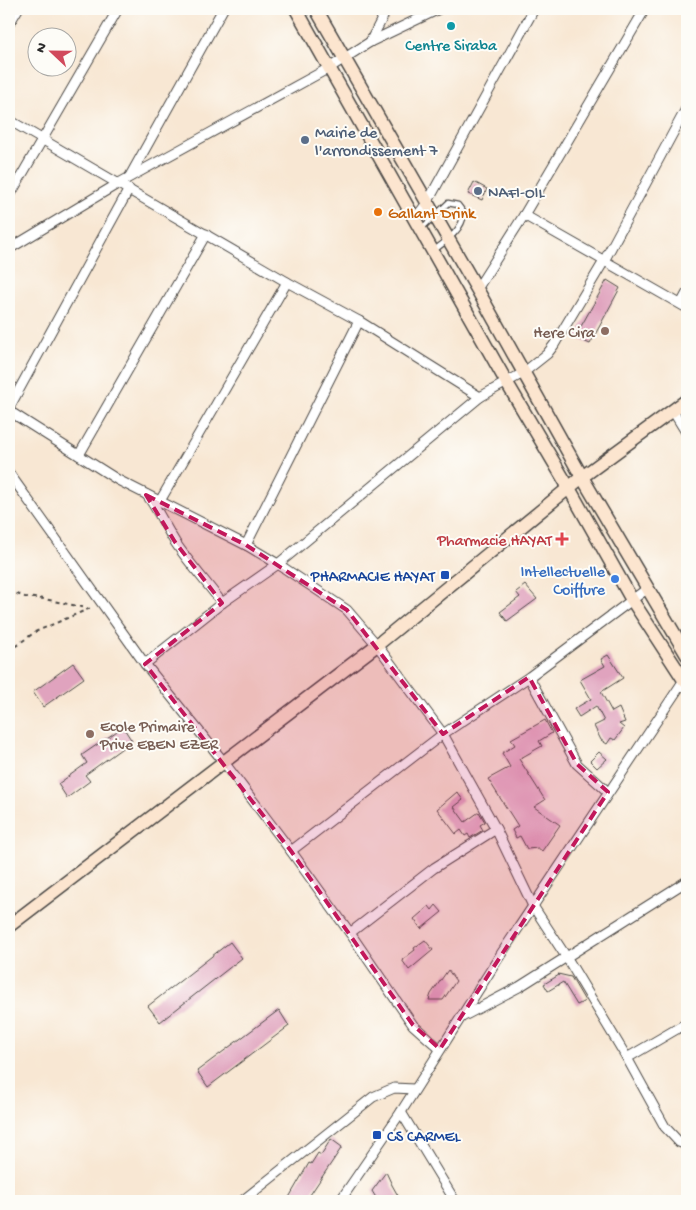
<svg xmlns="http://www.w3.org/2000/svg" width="696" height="1210" font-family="'Gochi Hand',sans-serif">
  <rect width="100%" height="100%" fill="#fdfcf7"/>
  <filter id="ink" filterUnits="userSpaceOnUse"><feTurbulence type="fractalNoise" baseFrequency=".02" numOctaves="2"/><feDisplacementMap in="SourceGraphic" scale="10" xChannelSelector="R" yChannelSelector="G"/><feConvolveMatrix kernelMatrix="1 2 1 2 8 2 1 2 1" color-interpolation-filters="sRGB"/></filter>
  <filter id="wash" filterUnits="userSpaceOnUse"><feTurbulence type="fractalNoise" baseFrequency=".0096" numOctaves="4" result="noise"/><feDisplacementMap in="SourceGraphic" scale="20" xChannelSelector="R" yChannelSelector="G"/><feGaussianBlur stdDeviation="1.12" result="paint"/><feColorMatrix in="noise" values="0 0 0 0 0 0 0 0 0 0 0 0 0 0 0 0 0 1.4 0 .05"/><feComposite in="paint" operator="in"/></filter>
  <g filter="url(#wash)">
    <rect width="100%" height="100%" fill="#f8e7d3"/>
    <g id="blocks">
      <g fill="#e0a3be">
        <path d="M474 182 487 189 482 200 468 194Z"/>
        <path d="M607 280 620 288 590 344 575 337Z"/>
        <path d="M525 585 537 599 507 621 500 612 520 597 516 592Z"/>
        <path d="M608 655 623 678 601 692 612 712 619 708 625 722 619 724 624 728 615 740 611 738 607 744 601 740 594 726 604 721 596 706 579 717 574 709 591 699 580 680 605 666 601 659Z"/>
        <path d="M73 663 84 678 43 707 33 692Z"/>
        <path d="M545 720 552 733 539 741 542 746 519 759 545 800 534 807 560 825 542 851 538 848 527 849 520 836 516 838 512 830 518 826 488 779 510 767 502 753 515 745 511 739Z"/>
        <path d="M123 727 132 741 85 775 90 781 67 798 58 784 87 763 82 755Z"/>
        <path d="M599 752 607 759 597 768 590 761Z"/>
        <path d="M457 792 463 800 454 807 465 822 479 812 485 822 480 825 483 830 470 838 468 834 465 836 461 830 456 834 437 809Z"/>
        <path d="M436 905 442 912 421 929 414 919 429 906 432 910Z"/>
        <path d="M425 940 433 950 409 970 402 960 415 950 414 948Z"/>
        <path d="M230 942 242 958 160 1022 148 1006Z"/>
        <path d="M448 970 456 981 443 1000H429L431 994Z"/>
        <path d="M558 974 571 977 585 1001 577 1005 563 982 548 991 544 984 559 975Z"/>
        <path d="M279 1010 289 1026 208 1087 197 1071Z"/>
        <path d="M331 1139 342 1147 306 1201H287L309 1163 311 1164 318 1153 321 1155Z"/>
        <path d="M386 1172 392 1185 401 1201H378L372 1191Z"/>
      </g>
    </g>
  </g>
  <g filter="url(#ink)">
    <use href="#blocks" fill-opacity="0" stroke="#4a4744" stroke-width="1"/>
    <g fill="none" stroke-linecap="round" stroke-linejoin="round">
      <g stroke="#4a4744" stroke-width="7">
        <path id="lane" d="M422 228 448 203 458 205 464 213C463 230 445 242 433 251"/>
      </g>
      <g stroke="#4a4744" stroke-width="11">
        <g id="street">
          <path d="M9 24 18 9"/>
          <path d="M370 42 387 9"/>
          <path d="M9 120 287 282 359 321 480 397"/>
          <path d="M130 176 223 9"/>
          <path d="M9 197 118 9"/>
          <path d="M524 215 687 308"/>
          <path d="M414 220 427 203 534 9"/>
          <path d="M9 249 119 183 329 68 370 42 439 9"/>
          <path d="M477 289 524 215 645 9"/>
          <path d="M681 304 687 293"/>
          <path d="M9 408 129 189"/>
          <path d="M9 411 118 480 246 545 278 564 347 610 377 645 443 734 496 829 533 906 567 958 627 1058 665 1127 679 1142 687 1145"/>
          <path d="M673 411 687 434"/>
          <path d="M79 455 206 234"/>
          <path d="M9 473 145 664 223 761 291 851 350 933 413 1025 440 1049"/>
          <path d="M147 495C158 510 165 526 175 542 189 563 207 583 222 603"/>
          <path d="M160 501 287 282"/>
          <path d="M246 545 359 321"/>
          <path d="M145 664 222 603 278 564 480 397 523 373 547 354 554 345 604 261 687 107"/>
          <path d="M529 677 577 764 608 792"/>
          <path d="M291 851 443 734 529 677 648 588"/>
          <path d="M350 933 434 868 496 829"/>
          <path d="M462 1017 519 987 687 881"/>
          <path d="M627 1058 687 1023"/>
          <path d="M401 1112 455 1201"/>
          <path d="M242 1201 373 1097 394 1088 414 1089"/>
          <path d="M340 1201 401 1112 503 951 684 680 687 681"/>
        </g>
      </g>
      <g stroke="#4a4744" stroke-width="15">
        <g id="secondary">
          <path d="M296 9 507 383 569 488 632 600 684 680 687 675"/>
          <path d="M316 9 477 289 582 477 687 655"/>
          <path d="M9 926 377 645 582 477 687 400"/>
        </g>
      </g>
      <g stroke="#4a4744" stroke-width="2" stroke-dasharray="4 4" stroke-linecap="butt">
        <path d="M9 591 25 597 44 599 87 608"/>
        <path d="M9 651 35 632 93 607"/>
      </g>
      <use href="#lane" stroke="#fff" stroke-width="4.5"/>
      <use href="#street" stroke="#fff" stroke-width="9"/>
      <use href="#secondary" stroke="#fce5cf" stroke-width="12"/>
    </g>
  </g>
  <path fill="#c2185b" fill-opacity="0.2" stroke="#c2185b" stroke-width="4" stroke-dasharray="10 6" stroke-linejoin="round" d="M146 495 246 545 347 610 443 734 529 677 577 764 608 792 440 1049 413 1025 291 851 145 664 222 603 175 542Z"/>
  <circle fill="#0f9aa8" stroke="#fdfcf7" stroke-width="2" cx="451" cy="26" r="5"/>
  <g fill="#5c6f8a" stroke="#fdfcf7" stroke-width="2">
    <circle cx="305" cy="140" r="5"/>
    <circle cx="478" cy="191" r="5"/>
  </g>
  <circle fill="#e8710a" stroke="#fdfcf7" stroke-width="2" cx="378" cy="212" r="5"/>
  <g fill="#8d6e63" stroke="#fdfcf7" stroke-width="2">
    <circle cx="605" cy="331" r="5"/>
    <circle cx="90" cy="734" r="5"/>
  </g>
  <path fill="#e0444e" stroke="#fdfcf7" stroke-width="2" d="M559.5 531.5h5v5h5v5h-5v5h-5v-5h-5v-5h5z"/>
  <g fill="#1a4fb4" stroke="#fdfcf7" stroke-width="2">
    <rect x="440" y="570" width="10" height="10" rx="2.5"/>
    <rect x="372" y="1130" width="10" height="10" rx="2.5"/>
  </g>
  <circle fill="#3f7fe0" stroke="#fdfcf7" stroke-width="2" cx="615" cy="579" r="5"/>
  <g text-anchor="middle" stroke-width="4" stroke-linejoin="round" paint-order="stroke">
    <g font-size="16" fill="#0d838f" stroke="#fdfcf7">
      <text x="451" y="50">Centre Siraba</text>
    </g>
    <g font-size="16" fill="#4e5e75" stroke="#fdfcf7" text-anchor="start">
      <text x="315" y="137">Mairie de<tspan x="315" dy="18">l'arrondissement 7</tspan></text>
      <text x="488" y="197">NAFI-OIL</text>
    </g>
    <g font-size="16" fill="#c56008" stroke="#fdfcf7" text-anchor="start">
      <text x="388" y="218">Gallant Drink</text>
    </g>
    <g font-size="16" fill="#785e54" stroke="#fdfcf7" text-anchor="end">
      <text x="595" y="337">Here Cira</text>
      <text x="100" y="731" text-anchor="start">Ecole Primaire<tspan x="100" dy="18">Prive EBEN EZER</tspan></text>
    </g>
    <g font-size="16" fill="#be3a42" stroke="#fdfcf7" text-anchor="end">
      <text x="552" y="545">Pharmacie HAYAT</text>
    </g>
    <g font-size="16" fill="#366cbe" stroke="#fdfcf7" text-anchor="end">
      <text x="605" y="576">Intellectuelle<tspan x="605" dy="18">Coiffure</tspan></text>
    </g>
    <g font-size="16" fill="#164399" stroke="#fdfcf7" text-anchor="end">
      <text x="435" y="581">PHARMACIE HAYAT</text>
      <text x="387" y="1141" text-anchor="start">CS CARMEL</text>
    </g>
  </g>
  <rect width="696" height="1210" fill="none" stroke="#fdfcf7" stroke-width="30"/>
  <g transform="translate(52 52) rotate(292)"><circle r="24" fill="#fdfcf7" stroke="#a9a8a5"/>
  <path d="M0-4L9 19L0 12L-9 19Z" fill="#d1495b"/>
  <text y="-8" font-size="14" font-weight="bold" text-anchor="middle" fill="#2b2b2b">N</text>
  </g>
</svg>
